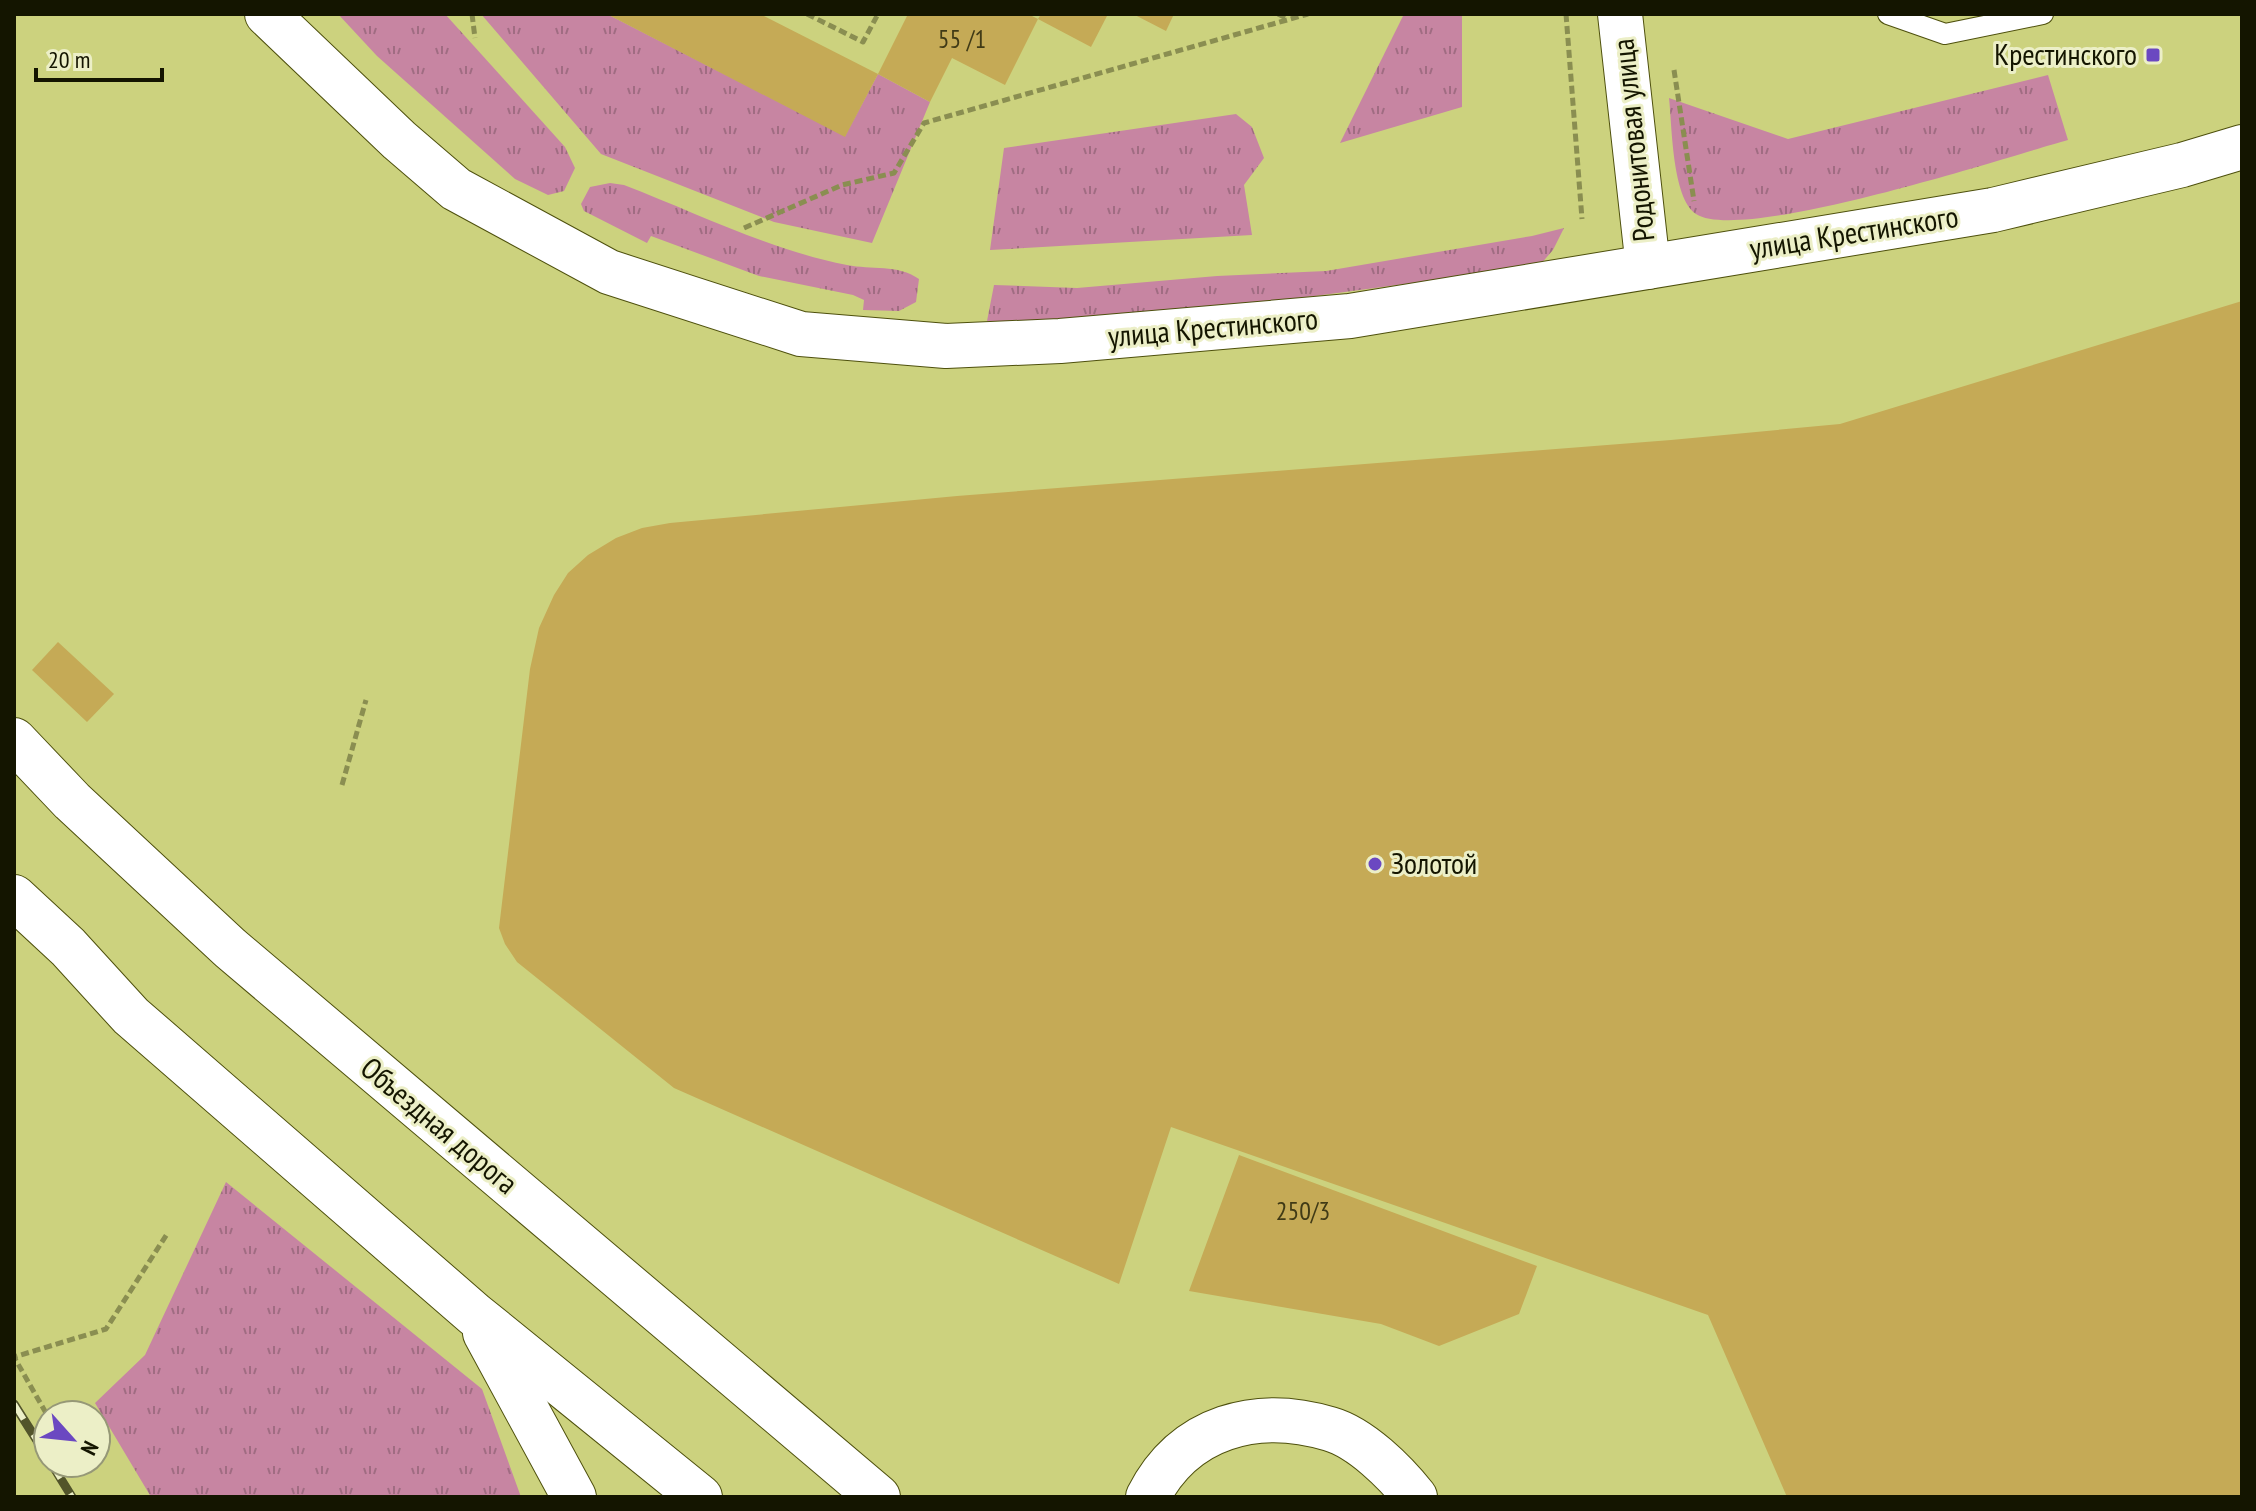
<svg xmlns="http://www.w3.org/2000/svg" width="2256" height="1511" font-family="'PT Sans Narrow',sans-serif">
  <defs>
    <pattern id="grass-tufts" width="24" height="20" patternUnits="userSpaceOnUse" patternTransform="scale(2)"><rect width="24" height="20" fill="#c785a2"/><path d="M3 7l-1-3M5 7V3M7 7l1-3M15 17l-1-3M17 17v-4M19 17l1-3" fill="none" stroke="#a06c82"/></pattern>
  </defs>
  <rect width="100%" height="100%" fill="#ccd27e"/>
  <g fill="url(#grass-tufts)">
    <path d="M338 14H445L565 147 575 168 564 191 548 195 515 179 377 56Z"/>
    <path d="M481 14H607L845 136 878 74 930 102 872 243 774 222 601 154Z"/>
    <path d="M1404 14H1462V107L1340 143Z"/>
    <path d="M2048 75 2068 140C2007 157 1742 244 1696 214 1672 198 1672 125 1669 98L1788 139Z"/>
    <path d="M1236 114 1252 127 1264 158 1244 185 1252 235 990 250 1004 148Z"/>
    <path d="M610 183 624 185C697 213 770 250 847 265 871 270 898 264 919 279L916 302 899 311 863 310 864 300 853 295 759 276 651 236 647 243 584 211 581 204 590 187Z"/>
    <path d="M1564 228 1553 250 1539 266 1315 296 1083 322 987 321 994 285 1077 288 1217 276 1326 271 1532 236Z"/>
    <path d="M226 1182 482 1389 521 1497H151L95 1403 145 1355Z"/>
  </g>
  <g fill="#c5aa56">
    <path d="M607 14H760L878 74 845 137Z"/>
    <path d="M908 14H1028L1038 19 1005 85 952 58 930 102 878 74Z"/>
    <path d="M1041 14H1108L1091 47 1038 19Z"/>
    <path d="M1133 14H1174L1166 31Z"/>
    <path d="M2242 301V1497H1787L1708 1315 1171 1127 1119 1284 674 1088 517 962 505 944 499 928 530 669 539 628 554 595 568 573 588 555 616 538 642 528 670 523 957 496 1671 440 1840 424Z"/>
    <path d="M58 642 114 694 87 722 32 670Z"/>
    <path d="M1239 1155 1537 1266 1519 1314 1439 1346 1381 1324 1189 1291Z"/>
  </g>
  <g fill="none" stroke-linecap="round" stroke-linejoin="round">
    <g stroke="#4e500d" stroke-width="22">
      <path id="service" d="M1888 14 1945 34 2043 14"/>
    </g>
    <g stroke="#4e500d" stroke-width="46">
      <g id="tertiary">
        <path d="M267 14 399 140 456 189 609 272 801 334 946 346 1060 341 1350 316 1993 210 2182 165 2242 147"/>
        <path d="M1620 14 1648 267"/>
      </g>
    </g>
    <g stroke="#4e500d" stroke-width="46">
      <g id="primary">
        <path d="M14 740 72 801 230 948 878 1497"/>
        <path d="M14 897 68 947 131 1016 474 1314 700 1497"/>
        <path d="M485 1333 574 1497"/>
        <path d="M1148 1497C1184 1426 1257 1407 1330 1429 1361 1438 1395 1472 1415 1497"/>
      </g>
    </g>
    <g stroke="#8a8e51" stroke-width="5" stroke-dasharray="8 4" stroke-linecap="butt">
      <path d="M472 14 475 38"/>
      <path d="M807 14 863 42 878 14"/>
      <path d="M1278 14 1288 19"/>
      <path d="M1566 14 1582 219"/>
      <path d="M1674 70 1694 201"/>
      <path d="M744 228 842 185 894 173 924 123 1308 14"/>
      <path d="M342 785 366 700"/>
      <path d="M46 1413 14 1357 106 1329 167 1234"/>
    </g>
    <use href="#service" stroke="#fff" stroke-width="20"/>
    <use href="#tertiary" stroke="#fff" stroke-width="44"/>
    <use href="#primary" stroke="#fff" stroke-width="44"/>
    <g stroke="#52542a" stroke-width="9">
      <g id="rail">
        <path d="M14 1404 48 1458"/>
        <path d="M51 1463 72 1497"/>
      </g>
    </g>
    <use href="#rail" stroke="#ecefc7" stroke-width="6" stroke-dasharray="18" stroke-linecap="butt"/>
  </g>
  <g fill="#6b48c1" stroke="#ecefc7" stroke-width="3">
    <rect x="2145" y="47" width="16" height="16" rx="4"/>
    <circle cx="1375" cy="864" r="8"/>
  </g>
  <g text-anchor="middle" stroke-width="6" stroke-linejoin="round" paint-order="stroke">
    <g font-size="26" fill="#403a16">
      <text x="962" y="48">55 /1</text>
      <text x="1303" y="1220">250/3</text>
    </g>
    <g font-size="30" fill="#141500" stroke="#ecefc7" text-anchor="end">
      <text x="2137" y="65">Крестинского</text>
      <text x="1391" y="874" text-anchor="start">Золотой</text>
    </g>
    <g font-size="30" fill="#141500" stroke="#ecefc7">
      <text transform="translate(1634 140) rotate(-96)" y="10">Родонитовая улица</text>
      <text transform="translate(1854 233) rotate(-9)" y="10">улица Крестинского</text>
      <text transform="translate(1213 328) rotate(-5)" y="10">улица Крестинского</text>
      <text transform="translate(439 1126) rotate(40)" y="10">Объездная дорога</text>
    </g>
  </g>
  <rect width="2256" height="1511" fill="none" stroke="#141500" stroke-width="32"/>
  <g transform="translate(72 1439) rotate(117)"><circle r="38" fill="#ecefc7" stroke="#969877" stroke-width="2"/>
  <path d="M0-6L14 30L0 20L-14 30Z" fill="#6b48c1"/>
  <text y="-12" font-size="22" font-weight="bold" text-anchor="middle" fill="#141500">N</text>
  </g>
  <path d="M36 68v12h126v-12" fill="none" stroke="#141500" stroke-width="4"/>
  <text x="48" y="68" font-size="24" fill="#141500" stroke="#ecefc7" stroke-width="6" paint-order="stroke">20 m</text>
</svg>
